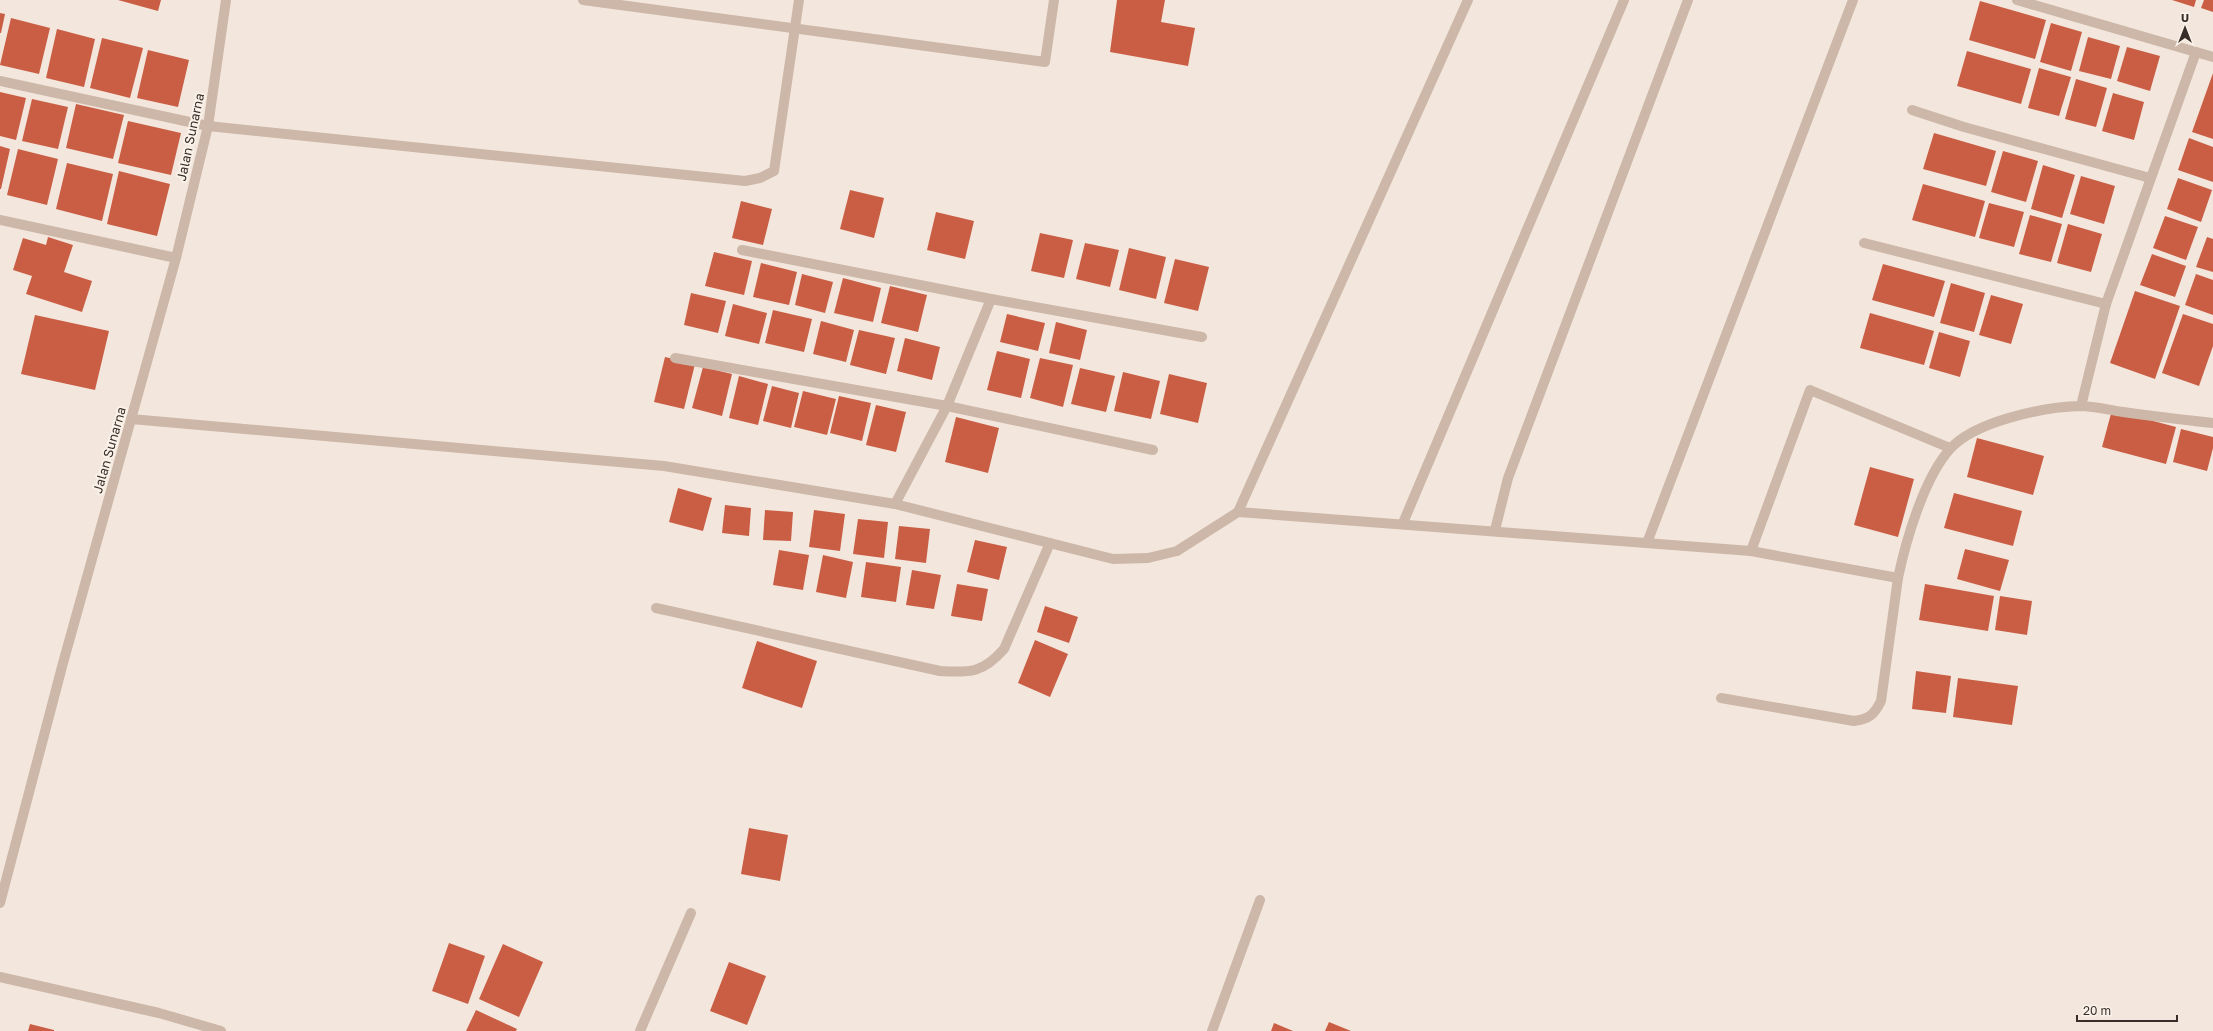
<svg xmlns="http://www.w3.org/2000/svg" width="2213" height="1031" font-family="'Golos Text',sans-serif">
  <rect width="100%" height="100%" fill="#f3e7dd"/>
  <g fill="#ca5e44">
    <path d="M118 0H161L158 11Z"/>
    <path d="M1117 0H1165L1161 22 1195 28 1188 66 1110 52Z"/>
    <path d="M2172 0H2196L2194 7Z"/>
    <path d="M2204 0H2213V12L2201 8Z"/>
    <path d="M1980 1 2046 20 2035 59 1969 40Z"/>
    <path d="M0 13 5 14 1 33H0Z"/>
    <path d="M11 18 50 28 39 74 0 65Z"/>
    <path d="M2051 23 2082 32 2071 71 2040 62Z"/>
    <path d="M57 29 95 39 84 87 46 78Z"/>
    <path d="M2088 37 2120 46 2111 79 2079 71Z"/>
    <path d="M102 38 143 48 130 98 90 88Z"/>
    <path d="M2127 47 2160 56 2150 91 2117 81Z"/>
    <path d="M148 50 189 60 178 107 137 98Z"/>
    <path d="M1967 51 2031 69 2021 104 1957 86Z"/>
    <path d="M2039 68 2071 77 2059 116 2028 108Z"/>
    <path d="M2213 73V139L2192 132Z"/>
    <path d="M2076 79 2107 88 2096 127 2065 119Z"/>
    <path d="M0 92 26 98 16 140 0 136Z"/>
    <path d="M2113 93 2144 102 2134 140 2102 131Z"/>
    <path d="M32 99 68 107 58 149 22 141Z"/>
    <path d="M76 104 124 115 113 159 66 148Z"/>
    <path d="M128 121 181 133 171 175 118 163Z"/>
    <path d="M1934 133 1996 151 1986 186 1923 169Z"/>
    <path d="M2189 138 2213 147V182L2178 170Z"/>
    <path d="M0 146 10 149 1 189H0Z"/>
    <path d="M18 149 58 159 47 205 7 195Z"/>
    <path d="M2003 151 2038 161 2026 202 1991 192Z"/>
    <path d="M67 163 113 174 102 221 56 209Z"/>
    <path d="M2043 165 2075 175 2062 218 2031 209Z"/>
    <path d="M119 171 170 184 157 236 107 224Z"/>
    <path d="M2081 176 2115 186 2104 224 2070 214Z"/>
    <path d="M2178 178 2212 190 2201 222 2167 209Z"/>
    <path d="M1923 184 1985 201 1975 237 1912 220Z"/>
    <path d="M850 190 884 198 874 238 840 229Z"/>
    <path d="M741 201 772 209 763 245 732 238Z"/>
    <path d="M1989 203 2024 212 2014 247 1979 238Z"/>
    <path d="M936 212 974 221 965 259 927 250Z"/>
    <path d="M2030 215 2062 224 2051 262 2019 254Z"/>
    <path d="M2165 216 2198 227 2186 260 2153 248Z"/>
    <path d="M2068 224 2102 234 2091 272 2057 263Z"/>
    <path d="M1040 233 1073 240 1064 278 1031 271Z"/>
    <path d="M48 237 73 245 64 272 92 281 82 312 26 294 32 276 13 270 23 238 46 245Z"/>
    <path d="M2207 237 2213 239V272L2196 267Z"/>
    <path d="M1085 243 1119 250 1110 287 1076 279Z"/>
    <path d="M1129 248 1166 257 1156 299 1119 290Z"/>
    <path d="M714 252 752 261 744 295 705 286Z"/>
    <path d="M2152 254 2186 266 2175 297 2140 285Z"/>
    <path d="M1175 259 1209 267 1198 311 1164 303Z"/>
    <path d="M761 263 797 272 789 305 753 297Z"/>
    <path d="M1883 264 1945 281 1934 317 1872 300Z"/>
    <path d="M802 274 833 282 825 313 795 305Z"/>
    <path d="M2196 274 2213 280V315L2185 305Z"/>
    <path d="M843 278 881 288 873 322 834 313Z"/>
    <path d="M1951 283 1985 293 1974 332 1940 323Z"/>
    <path d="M890 286 927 295 918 332 881 323Z"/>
    <path d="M2135 291 2180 306 2155 379 2110 363Z"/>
    <path d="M691 293 726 301 718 333 684 325Z"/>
    <path d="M1991 295 2023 304 2011 344 1979 335Z"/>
    <path d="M733 304 767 313 759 344 725 336Z"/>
    <path d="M773 310 812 319 804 352 765 343Z"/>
    <path d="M1870 313 1934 331 1924 365 1860 348Z"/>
    <path d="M1007 314 1045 323 1038 351 1000 342Z"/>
    <path d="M2183 314 2213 324V346L2199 386 2162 373Z"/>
    <path d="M35 315 109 331 95 390 21 374Z"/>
    <path d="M821 321 854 330 846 362 813 354Z"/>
    <path d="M1056 322 1087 330 1080 360 1049 353Z"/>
    <path d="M859 330 895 338 886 374 850 365Z"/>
    <path d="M1939 332 1970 341 1960 377 1929 368Z"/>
    <path d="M905 338 940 347 932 380 897 371Z"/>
    <path d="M997 351 1030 359 1021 398 987 390Z"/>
    <path d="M665 357 695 364 684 409 654 402Z"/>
    <path d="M1040 358 1073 365 1063 407 1030 398Z"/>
    <path d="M703 367 732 374 722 416 692 408Z"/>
    <path d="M1080 368 1115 376 1106 412 1071 404Z"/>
    <path d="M1123 372 1160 381 1151 419 1114 411Z"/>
    <path d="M1169 374 1207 383 1198 423 1160 414Z"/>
    <path d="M739 376 768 384 758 425 729 418Z"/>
    <path d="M772 386 799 393 791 428 763 421Z"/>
    <path d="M803 391 836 399 827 435 794 427Z"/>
    <path d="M839 396 871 403 862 441 830 433Z"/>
    <path d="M876 405 906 412 896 452 866 445Z"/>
    <path d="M2112 410 2176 427 2166 464 2102 447Z"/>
    <path d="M956 417 999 428 988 473 945 462Z"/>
    <path d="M2181 429 2213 437V448L2207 471 2173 462Z"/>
    <path d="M1977 438 2044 456 2033 495 1967 477Z"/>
    <path d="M1870 467 1914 479 1898 537 1854 525Z"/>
    <path d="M678 488 712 498 703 531 669 522Z"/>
    <path d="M1954 493 2022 511 2013 546 1944 528Z"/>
    <path d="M725 505 751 508 749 536 722 533Z"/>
    <path d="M765 510 793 512 791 541 763 540Z"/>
    <path d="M814 510 845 514 840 551 809 547Z"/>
    <path d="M858 519 888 522 884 558 853 554Z"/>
    <path d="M899 526 930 529 926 563 895 559Z"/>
    <path d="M975 540 1007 547 999 580 967 572Z"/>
    <path d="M1965 549 2009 560 2000 591 1957 579Z"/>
    <path d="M779 550 809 555 803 590 773 585Z"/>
    <path d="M823 555 853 562 846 598 816 592Z"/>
    <path d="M866 562 901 567 896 602 861 597Z"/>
    <path d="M912 570 941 575 934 609 906 605Z"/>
    <path d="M957 584 988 589 982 621 951 616Z"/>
    <path d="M1925 584 1994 596 1988 631 1919 620Z"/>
    <path d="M2000 596 2032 601 2027 635 1995 630Z"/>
    <path d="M1045 606 1078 617 1069 643 1037 632Z"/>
    <path d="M1035 640 1068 654 1050 697 1018 683Z"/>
    <path d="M757 641 817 661 802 708 742 688Z"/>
    <path d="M1916 671 1951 676 1946 713 1912 709Z"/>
    <path d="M1958 678 2018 686 2012 725 1953 717Z"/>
    <path d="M749 828 788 835 780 881 741 874Z"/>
    <path d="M449 943 485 956 468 1004 432 991Z"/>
    <path d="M503 944 543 962 519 1017 479 999Z"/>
    <path d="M729 962 766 976 747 1025 710 1011Z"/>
    <path d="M476 1010 517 1029 516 1031H466Z"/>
    <path d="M1329 1022 1351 1031H1325Z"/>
    <path d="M1274 1023 1293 1031H1271Z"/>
    <path d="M30 1024 54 1030V1031H28Z"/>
  </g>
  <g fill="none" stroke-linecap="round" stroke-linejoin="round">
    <g stroke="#ccb7a8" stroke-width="10">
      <path d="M583 0 1045 62 1054 0"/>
      <path d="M2017 0 2213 57"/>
      <path d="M0 81 208 126 745 181 760 178 774 171 799 0"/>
      <path d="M1912 110 1964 127 2150 178"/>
      <path d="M0 220 176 258"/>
      <path d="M1864 243 2106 304"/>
      <path d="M742 250 991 299 1202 337"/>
      <path d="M675 358 947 406 1153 450"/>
      <path d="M2081 406 2106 304 2196 52"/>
      <path d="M131 419 664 466 895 504 1113 559 1148 558 1177 551 1238 512 1751 551 1898 578C1906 540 1924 478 1950 449 1975 421 2044 407 2080 406 2094 406 2109 410 2123 412 2153 416 2183 420 2213 423"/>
      <path d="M895 504 947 406 991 299"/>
      <path d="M1238 512 1468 0"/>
      <path d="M1403 523 1624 0"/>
      <path d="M1495 530 1508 478 1688 0"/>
      <path d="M1647 543 1853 0"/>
      <path d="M1751 551 1810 390 1950 448"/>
      <path d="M656 608 940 671C970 673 983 673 1004 649L1050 543"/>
      <path d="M1721 698 1854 721C1869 719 1874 715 1881 701L1898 578"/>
      <path d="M0 977 159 1013 221 1031"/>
      <path d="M640 1031 691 913"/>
      <path d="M1212 1031 1260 900"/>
    </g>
    <path stroke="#ccb7a8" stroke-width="10" d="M0 903 63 663 176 258 208 126 226 0"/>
  </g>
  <g text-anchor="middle" stroke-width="4" stroke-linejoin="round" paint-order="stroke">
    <g font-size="13" fill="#382d28" stroke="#faf2e9">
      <text transform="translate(190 137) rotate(-78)" y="5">Jalan Sunarna</text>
      <text transform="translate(109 450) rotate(-74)" y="5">Jalan Sunarna</text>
    </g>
  </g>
  <g transform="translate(2185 28)" stroke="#faf2e9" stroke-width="3" paint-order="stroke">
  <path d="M0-3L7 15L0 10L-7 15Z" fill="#382d28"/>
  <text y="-6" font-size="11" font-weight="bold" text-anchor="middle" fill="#382d28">U</text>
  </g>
  <path d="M2077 1015v6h100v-6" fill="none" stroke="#382d28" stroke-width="2"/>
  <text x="2083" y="1015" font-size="12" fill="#382d28" stroke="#faf2e9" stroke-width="3" paint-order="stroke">20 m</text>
</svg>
